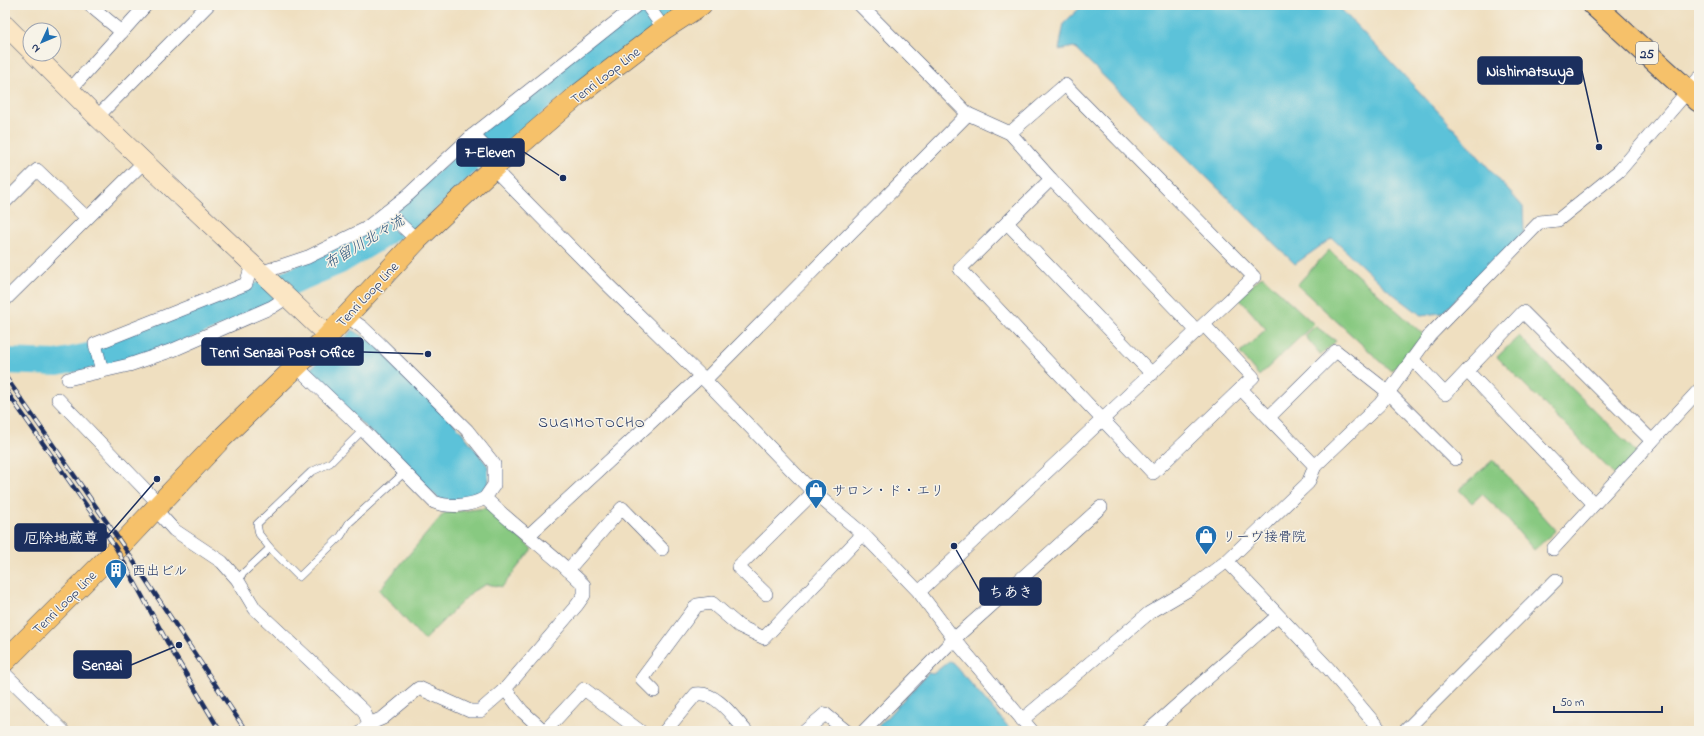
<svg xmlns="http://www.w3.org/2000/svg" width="1704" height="736" font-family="'Indie Flower','Klee One',sans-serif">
  <rect width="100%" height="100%" fill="#f7f3e8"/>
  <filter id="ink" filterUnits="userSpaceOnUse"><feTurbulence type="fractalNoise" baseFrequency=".025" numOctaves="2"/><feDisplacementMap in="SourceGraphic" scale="8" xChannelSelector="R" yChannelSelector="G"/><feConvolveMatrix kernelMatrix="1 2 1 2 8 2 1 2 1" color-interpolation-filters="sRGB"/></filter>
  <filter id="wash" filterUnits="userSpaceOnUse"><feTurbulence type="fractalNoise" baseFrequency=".012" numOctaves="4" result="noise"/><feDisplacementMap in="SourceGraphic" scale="16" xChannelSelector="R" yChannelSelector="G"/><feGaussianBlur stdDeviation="0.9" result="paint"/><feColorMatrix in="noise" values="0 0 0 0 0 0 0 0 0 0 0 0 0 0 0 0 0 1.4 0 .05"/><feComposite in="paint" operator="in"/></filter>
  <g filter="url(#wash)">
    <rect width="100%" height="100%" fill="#efdfc0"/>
    <g fill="#88c981" stroke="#527c70">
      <path d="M1329 250 1424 335 1391 371 1297 285Z"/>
      <path d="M1262 276 1314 324 1259 376 1240 353 1266 329 1239 298Z"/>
      <path d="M1315 326 1336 341 1321 355 1305 336Z"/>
      <path d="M1519 336 1637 453 1615 475 1497 357Z"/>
      <path d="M1493 460 1556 530 1534 550 1501 512 1482 494 1472 503 1459 490Z"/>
      <path d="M487 508 532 549 502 587 487 584 473 591 424 640 379 590 444 513Z"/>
    </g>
    <g fill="#5bc2d9" stroke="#3b789c">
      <path d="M1083 5H1337L1448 122 1523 207 1524 232 1442 313 1421 315 1388 290 1332 238 1295 264 1074 47 1059 50 1064 23Z"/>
      <path d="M353 330 374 343 461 431 488 466 489 483 479 495 449 501 439 499 311 374 312 367Z"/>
      <path d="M949 661 954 664 1012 731H874L928 673 933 674Z"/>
    </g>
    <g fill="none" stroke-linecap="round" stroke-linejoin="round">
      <path stroke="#5bc2d9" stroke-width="26" d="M5 361 57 363 116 350 179 330 340 261 376 239 413 213 508 124 578 68 665 5"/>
    </g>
  </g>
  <g filter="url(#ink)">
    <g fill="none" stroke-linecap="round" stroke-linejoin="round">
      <g stroke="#3b496d" stroke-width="8">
        <g id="lane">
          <path d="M270 548 299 577 341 536 349 523 405 472"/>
          <path d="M237 579 270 548 259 534 257 524 311 472 330 463 363 430"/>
        </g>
      </g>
      <g stroke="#3b496d" stroke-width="14">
        <g id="street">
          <path d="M647 5 664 29"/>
          <path d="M860 5 968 114 1010 133 1051 179 1197 331"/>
          <path d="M92 7 122 32"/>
          <path d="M70 90 146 5"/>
          <path d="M97 117 208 5"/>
          <path d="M473 135 500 162"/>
          <path d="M493 168 608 285 701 376 810 489 863 534 919 592 954 639 1032 731"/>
          <path d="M1051 179 960 269 1153 473 1253 377 1204 325"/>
          <path d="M5 202 37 170 87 218"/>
          <path d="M387 212 417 240"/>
          <path d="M1007 223 1152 374"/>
          <path d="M260 273 308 257 365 229 408 195 473 135 637 5"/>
          <path d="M5 300 144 162"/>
          <path d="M346 316 362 327 380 344 467 430 494 464V485L485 498C517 529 553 554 584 585V595L577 605 505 689 480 711H470L419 688 383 718 369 724 362 731"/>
          <path d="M1412 359 1445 394 1523 312 1652 441"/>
          <path d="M296 366 363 430 434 502C449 508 471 506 485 498"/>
          <path d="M102 371 95 344 246 284 252 265"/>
          <path d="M1467 371 1594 504"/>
          <path d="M68 379 129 365 173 350 272 307 286 298"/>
          <path d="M705 380 968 114"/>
          <path d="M1241 389 1315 466"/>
          <path d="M58 399 159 504"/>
          <path d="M1269 417 1336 351 1388 392 1455 459"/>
          <path d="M155 509 174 530 222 562 237 579 255 609 364 711 372 731"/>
          <path d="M528 536 701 376"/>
          <path d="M1553 549 1699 390"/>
          <path d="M1227 561 1328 668 1381 731"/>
          <path d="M568 570 622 508 662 549"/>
          <path d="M919 592 1254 277 1065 85 1010 133"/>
          <path d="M766 594 738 567 814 492"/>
          <path d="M5 674 63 731"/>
          <path d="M505 689 522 711 544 731"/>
          <path d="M654 691 642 679 697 605 712 603 739 626 764 638 863 534"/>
          <path d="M1022 720 1149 613 1190 589 1227 561 1308 483 1315 466 1380 404 1430 335 1540 222 1558 220 1620 170 1699 78"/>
          <path d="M545 731 584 689 640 731"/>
          <path d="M665 731 696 694C716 691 733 717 746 731"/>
          <path d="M805 731 825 714 846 731"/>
          <path d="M864 731 954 639 1101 507"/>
          <path d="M1148 731 1273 620"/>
          <path d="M1405 731 1556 580"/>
        </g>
      </g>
      <g stroke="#3b496d" stroke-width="20">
        <g id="secondary">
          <path d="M5 25 30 50"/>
          <path d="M34 54 97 117 328 336"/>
        </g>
      </g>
      <g stroke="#3b496d" stroke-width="22">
        <path id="primary" d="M5 661 122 544 222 438 328 336 417 240 493 168 579 94 664 29 701 5"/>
      </g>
      <g stroke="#3b496d" stroke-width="24">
        <path id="highway" d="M1594 5 1699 101"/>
      </g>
      <use href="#lane" stroke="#fff" stroke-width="7"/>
      <use href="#street" stroke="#fff" stroke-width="13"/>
      <use href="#secondary" stroke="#fbe6c4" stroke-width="19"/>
      <use href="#primary" stroke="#f6c16b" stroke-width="21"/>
      <use href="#highway" stroke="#f6c16b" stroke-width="22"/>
      <g stroke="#1b2f5e" stroke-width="4.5">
        <g id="rail">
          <path d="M5 376 122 544 246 731"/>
          <path d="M5 389 116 548 171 649 220 731"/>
        </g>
      </g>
      <use href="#rail" stroke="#f7f3e8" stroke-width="3" stroke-dasharray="9" stroke-linecap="butt"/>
    </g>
  </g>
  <defs>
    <g id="shop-pin" transform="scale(1.15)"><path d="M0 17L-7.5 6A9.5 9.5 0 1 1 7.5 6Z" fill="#1f6fb2" stroke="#f7f3e8"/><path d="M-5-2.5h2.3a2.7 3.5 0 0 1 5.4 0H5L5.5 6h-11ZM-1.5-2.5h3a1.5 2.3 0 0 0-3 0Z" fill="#fff"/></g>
    <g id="building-pin" transform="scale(1.15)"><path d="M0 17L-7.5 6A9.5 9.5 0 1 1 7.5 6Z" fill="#1f6fb2" stroke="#f7f3e8"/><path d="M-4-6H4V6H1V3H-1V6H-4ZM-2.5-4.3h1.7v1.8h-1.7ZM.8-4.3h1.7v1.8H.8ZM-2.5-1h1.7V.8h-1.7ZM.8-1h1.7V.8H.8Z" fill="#fff"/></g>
  </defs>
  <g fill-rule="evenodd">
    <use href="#shop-pin" x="816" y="490"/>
    <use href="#shop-pin" x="1206" y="536"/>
    <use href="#building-pin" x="116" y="570"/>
  </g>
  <g text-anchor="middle" stroke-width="3" stroke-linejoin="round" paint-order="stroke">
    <rect fill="#f7f3e8" stroke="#5d6a87" stroke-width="1" x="1636" y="42" width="22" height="22" rx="3"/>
    <g font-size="13" font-weight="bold" fill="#1b2f5e">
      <text x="1647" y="58">25</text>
    </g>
    <g font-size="14" fill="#1b2f5e" stroke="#f7f3e8">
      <text transform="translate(605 75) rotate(-38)" y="5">Tenri Loop Line</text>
      <text transform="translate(367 294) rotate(-47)" y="5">Tenri Loop Line</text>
      <text transform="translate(64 602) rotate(-45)" y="5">Tenri Loop Line</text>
    </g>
    <g font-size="14" fill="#1b2f5e" stroke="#f7f3e8" text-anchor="start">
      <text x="832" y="495">サロン・ド・エリ</text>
      <text x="1222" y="541">リーヴ接骨院</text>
      <text x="132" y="575">西出ビル</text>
    </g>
    <g font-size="15" font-style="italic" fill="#2b547d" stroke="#f7f3e8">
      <text transform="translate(364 242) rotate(-31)" y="5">布留川北々流</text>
    </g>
    <g font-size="15" letter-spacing="1" fill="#1b2f5e" stroke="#f7f3e8">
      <text x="592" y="427">SUGIMOTOCHO</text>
    </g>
  </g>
  <path fill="none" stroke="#1b2f5e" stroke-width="1.5" d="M1599 147L1582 71M563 178L524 152M428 354L363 352M157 479L106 538M954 546L980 592M179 645L131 665"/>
  <g fill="#1b2f5e" stroke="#f7f3e8" stroke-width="1.5">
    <circle cx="1599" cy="147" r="4"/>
    <circle cx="563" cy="178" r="4"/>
    <circle cx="428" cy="354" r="4"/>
    <circle cx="157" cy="479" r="4"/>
    <circle cx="954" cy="546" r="4"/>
    <circle cx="179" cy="645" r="4"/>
  </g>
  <g fill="#1b2f5e" stroke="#1b2f5e" stroke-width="1.5">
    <rect x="1478" y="57" width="104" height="27" rx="4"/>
    <rect x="457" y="139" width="67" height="27" rx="4"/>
    <rect x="202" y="338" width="161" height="27" rx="4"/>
    <rect x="15" y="524" width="91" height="27" rx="4"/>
    <rect x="980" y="578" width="61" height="27" rx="4"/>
    <rect x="74" y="651" width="57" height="27" rx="4"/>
  </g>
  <g font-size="15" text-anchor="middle" font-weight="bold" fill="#fff">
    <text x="1530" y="76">Nishimatsuya</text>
    <text x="490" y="157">7-Eleven</text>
    <text x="282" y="357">Tenri Senzai Post Office</text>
    <text x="61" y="543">厄除地蔵尊</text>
    <text x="1011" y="597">ちあき</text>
    <text x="102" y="670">Senzai</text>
  </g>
  <rect width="1704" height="736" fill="none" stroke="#f7f3e8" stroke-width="20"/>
  <g transform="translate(42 42) rotate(226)"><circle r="19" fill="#f7f3e8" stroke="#9fa5b1"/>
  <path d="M0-3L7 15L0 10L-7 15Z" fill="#1f6fb2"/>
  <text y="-6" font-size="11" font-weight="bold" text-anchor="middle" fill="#1b2f5e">N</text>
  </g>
  <path d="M1554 706v6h108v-6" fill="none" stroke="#1b2f5e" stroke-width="2"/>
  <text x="1560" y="706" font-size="12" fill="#1b2f5e" stroke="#f7f3e8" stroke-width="3" paint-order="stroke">50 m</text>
</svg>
